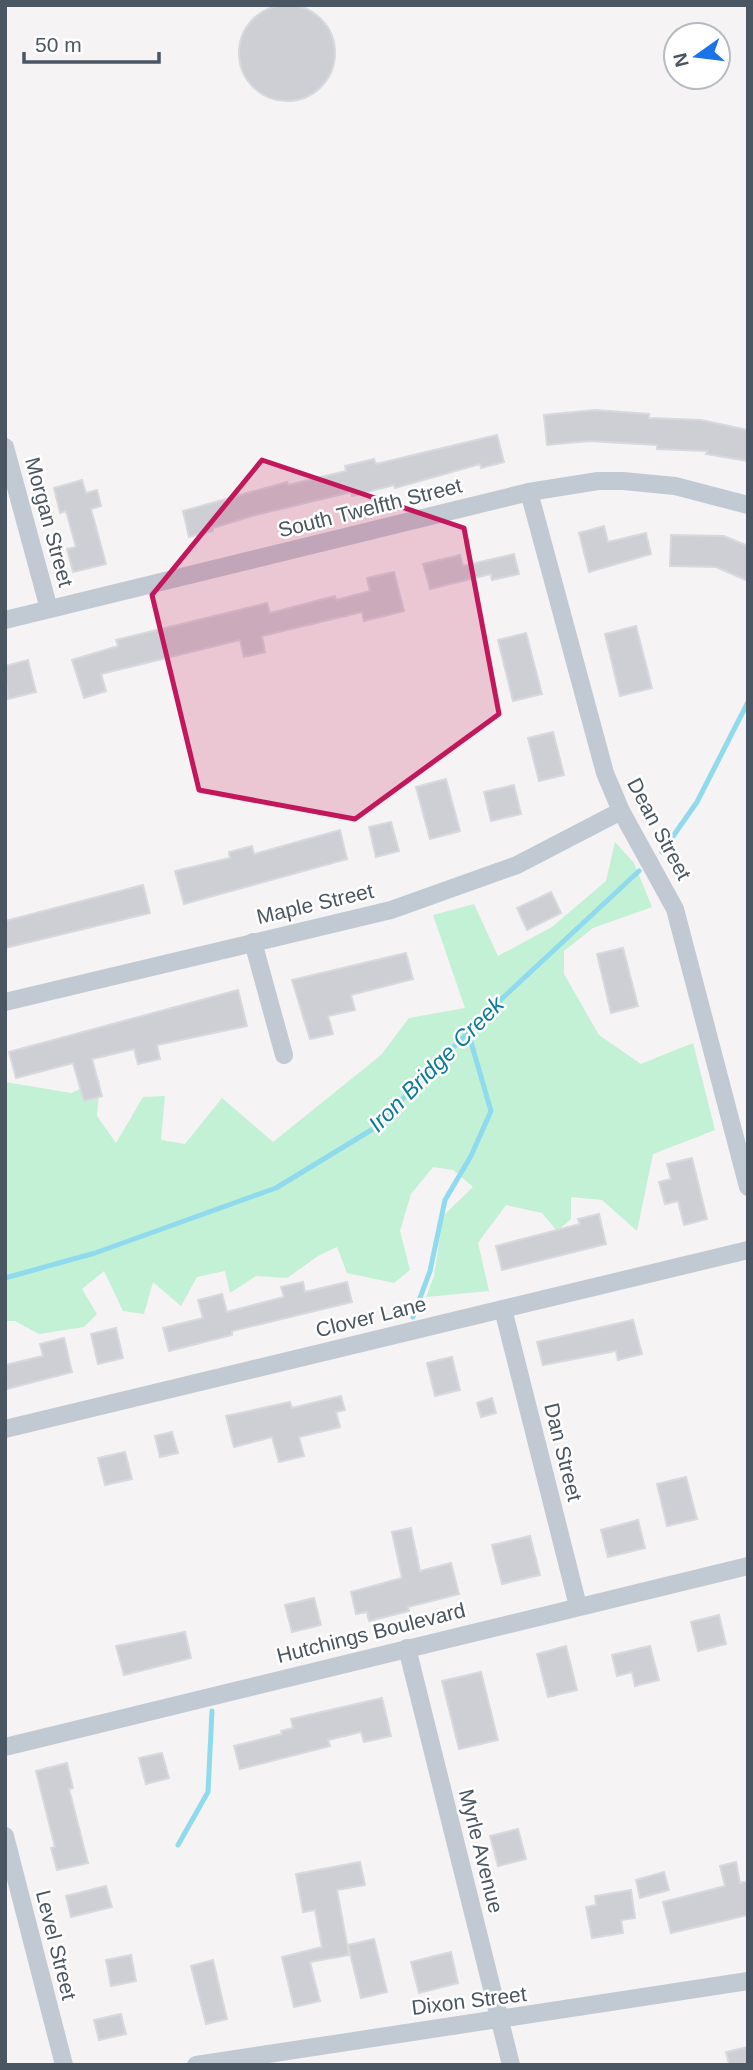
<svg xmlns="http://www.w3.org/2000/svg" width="753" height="2070" font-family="Helvetica,sans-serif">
  <rect width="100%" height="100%" fill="#f5f3f3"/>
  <path fill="#c3f1d5" d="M615 842 634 863 652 907 593 928 564 951V974L599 1035 641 1064 693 1043 715 1130 653 1154 637 1231 602 1200 571 1197V1219L557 1231 542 1213 506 1205 478 1243 489 1291 426 1297 434 1276 443 1216 473 1187 453 1170 433 1167 411 1194 400 1231 410 1270 394 1283 347 1273 337 1247 318 1256 287 1278 256 1276 230 1293 225 1271 197 1277 181 1306 153 1282 144 1314 123 1311 104 1271 82 1289 97 1314 84 1327 39 1334 15 1321H5V1082L71 1093 100 1080 97 1116 116 1143 143 1097 165 1096 161 1140 185 1144 222 1098 273 1142 381 1055 409 1018 465 1008 433 915 474 904 498 956 552 927 606 881Z"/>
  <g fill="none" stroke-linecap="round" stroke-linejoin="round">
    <g stroke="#90daee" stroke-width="5">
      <path d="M662 852 697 802 748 702"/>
      <path d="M5 1278 95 1253 276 1188 373 1129 495 1005 639 871"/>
      <path d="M413 1317 430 1271 445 1200 471 1156 491 1111 468 1032"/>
      <path d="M178 1845 208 1792 212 1711"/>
    </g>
  </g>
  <g fill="#cdcfd5" stroke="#d7d9de" stroke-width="2">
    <circle cx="287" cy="53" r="48"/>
    <path d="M595 410 649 414V418L701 420 748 430V461L706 454 707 451 657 449V445L589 441 547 445 544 415Z"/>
    <path d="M497 435 504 462 481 468 480 464 395 488 394 485 352 496 351 492 252 516 213 528V531L189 537 183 511 287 482 288 485 346 471 345 466 374 459 376 464Z"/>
    <path d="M82 480 86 493 97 490 101 506 91 509 106 564 73 572 67 549 76 547 66 511 60 513 54 488Z"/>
    <path d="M604 526 608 542 646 533 651 554 589 572 579 533Z"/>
    <path d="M671 535 724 536 748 546V581L716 567 670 566Z"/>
    <path d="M514 554 519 574 492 580 491 574 430 589 423 564 460 555 463 566Z"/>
    <path d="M394 572 404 611 364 621 362 612 262 636 265 652 244 657 240 640 101 674 106 691 84 698 72 660 118 646 116 640 267 603 270 613 335 596 336 600 370 591 367 578Z"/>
    <path d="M636 626 652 688 620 696 605 634Z"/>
    <path d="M526 633 542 694 513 701 498 640Z"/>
    <path d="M28 660 36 692 8 699 5 666Z"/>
    <path d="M553 732 564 775 539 781 528 738Z"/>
    <path d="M446 779 460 831 430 839 416 787Z"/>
    <path d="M514 785 521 814 491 821 484 792Z"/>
    <path d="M391 822 399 851 376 857 369 827Z"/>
    <path d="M340 830 347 859 184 904 175 871 230 858 229 852 252 846 254 854Z"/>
    <path d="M143 885 150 913 5 948V921Z"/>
    <path d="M551 892 561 913 527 930 517 908Z"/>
    <path d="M623 948 638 1006 611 1013 597 954Z"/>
    <path d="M406 953 413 979 351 995 355 1010 328 1016 333 1034 310 1039 292 980Z"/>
    <path d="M238 990 247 1026 157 1045 160 1059 138 1064 134 1049 92 1059 102 1096 84 1101 73 1063 16 1078 9 1052Z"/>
    <path d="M692 1158 707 1219 684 1225 678 1201 665 1204 659 1182 671 1179 667 1164Z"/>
    <path d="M599 1214 606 1244 502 1270 496 1246 580 1224 578 1219Z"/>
    <path d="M303 1282 305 1292 347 1282 352 1302 232 1331V1335L169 1351 163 1328 203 1318 198 1300 222 1294 227 1312 284 1297 281 1287Z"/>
    <path d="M633 1320 642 1354 618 1360 616 1351 543 1365 537 1342Z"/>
    <path d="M116 1328 123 1358 98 1364 91 1334Z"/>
    <path d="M64 1338 72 1372 7 1389 5 1365 43 1356 40 1344Z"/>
    <path d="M452 1357 460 1390 435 1396 427 1363Z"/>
    <path d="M341 1396 345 1410 336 1412 340 1427 299 1437 304 1456 279 1462 272 1437 234 1447 226 1416 290 1402 292 1408Z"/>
    <path d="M492 1398 496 1413 481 1417 477 1403Z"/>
    <path d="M172 1432 178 1453 160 1457 155 1436Z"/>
    <path d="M125 1452 132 1479 105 1485 98 1458Z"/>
    <path d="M686 1477 697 1519 667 1526 657 1484Z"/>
    <path d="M638 1520 645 1548 608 1557 601 1530Z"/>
    <path d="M411 1528 420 1571 451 1563 459 1594 408 1607 409 1611 369 1621 367 1612 356 1614 351 1592 402 1578 392 1532Z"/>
    <path d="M530 1536 540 1575 502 1584 492 1545Z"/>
    <path d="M314 1598 321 1625 292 1632 285 1605Z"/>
    <path d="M719 1615 726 1644 698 1651 691 1622Z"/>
    <path d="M185 1632 191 1658 124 1675 116 1646Z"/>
    <path d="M566 1646 577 1690 548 1697 537 1654Z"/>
    <path d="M650 1646 659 1680 635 1686 632 1672 617 1676 612 1655Z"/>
    <path d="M481 1672 498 1740 459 1749 442 1681Z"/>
    <path d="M382 1698 391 1736 364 1742 361 1732 328 1740 330 1746 240 1769 234 1746 282 1734 281 1731 293 1728 291 1719Z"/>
    <path d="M162 1753 169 1778 146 1784 139 1758Z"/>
    <path d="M67 1763 73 1788 69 1789 88 1863 57 1870 51 1848 55 1847 36 1771Z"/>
    <path d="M518 1829 526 1859 498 1866 490 1836Z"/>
    <path d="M360 1862 365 1885 337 1890 349 1955 310 1962 320 2001 294 2007 282 1957 322 1947 315 1910 303 1912 296 1874Z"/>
    <path d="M736 1862 740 1883 748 1881V1915L671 1933 663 1902 725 1886 720 1866Z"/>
    <path d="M664 1872 669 1890 640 1898 636 1880Z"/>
    <path d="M106 1886 112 1907 71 1917 66 1896Z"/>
    <path d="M631 1890 635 1918 621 1920 623 1933 592 1938 586 1907 596 1905 595 1896Z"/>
    <path d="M374 1939 387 1992 361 1998 348 1945Z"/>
    <path d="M451 1952 458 1983 419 1993 411 1962Z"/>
    <path d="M131 1955 136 1981 111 1986 106 1960Z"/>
    <path d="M213 1960 227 2019 206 2024 191 1966Z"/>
    <path d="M121 2014 126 2034 99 2040 94 2020Z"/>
    <path d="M748 2047V2065H729L726 2052Z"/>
  </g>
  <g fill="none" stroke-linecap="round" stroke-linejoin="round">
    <g stroke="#c1cad2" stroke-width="18">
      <path d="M5 447 49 609"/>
      <path d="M529 492 605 773 621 811 675 909 748 1187"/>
      <path d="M5 620 529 492 598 481H623L675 486 748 505"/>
      <path d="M253 942 284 1055"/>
      <path d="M5 1002 391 910 517 865 621 811"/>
      <path d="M503 1309 578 1606"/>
      <path d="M5 1429 748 1250"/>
      <path d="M407 1648 511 2065"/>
      <path d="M5 1747 748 1566"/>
      <path d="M5 1836 64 2065"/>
      <path d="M196 2065 748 1981"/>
    </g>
  </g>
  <path fill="#c2185b" fill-opacity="0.2" stroke="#c2185b" stroke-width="5" stroke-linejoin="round" d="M262 460 464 528 499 714 355 819 199 790 152 595Z"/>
  <g text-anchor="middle" stroke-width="5" stroke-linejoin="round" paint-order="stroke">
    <g font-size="21" fill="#4a5661" stroke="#fff">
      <text transform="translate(370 508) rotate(-14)" y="7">South Twelfth Street</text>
      <text transform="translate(49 522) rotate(75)" y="7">Morgan Street</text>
      <text transform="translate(659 829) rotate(62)" y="7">Dean Street</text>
      <text transform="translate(315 904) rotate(-13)" y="7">Maple Street</text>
      <text transform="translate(371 1317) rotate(-14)" y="7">Clover Lane</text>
      <text transform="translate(563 1452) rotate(76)" y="7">Dan Street</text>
      <text transform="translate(371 1633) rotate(-14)" y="7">Hutchings Boulevard</text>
      <text transform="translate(481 1851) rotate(76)" y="7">Myrle Avenue</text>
      <text transform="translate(56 1945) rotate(76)" y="7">Level Street</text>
      <text transform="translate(469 2001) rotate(-7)" y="7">Dixon Street</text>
    </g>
    <g font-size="23" font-style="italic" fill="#0c7c9b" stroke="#fff">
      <text transform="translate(436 1064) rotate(-45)" y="8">Iron Bridge Creek</text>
    </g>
  </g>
  <rect width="753" height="2070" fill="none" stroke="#4a5661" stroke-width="14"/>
  <g transform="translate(697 56) rotate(256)"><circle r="33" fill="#ffffff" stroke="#b7bbc0" stroke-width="2"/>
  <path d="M0-5L12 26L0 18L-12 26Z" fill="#1a73e8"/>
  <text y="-10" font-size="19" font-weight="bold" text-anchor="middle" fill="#4a5661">N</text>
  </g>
  <path d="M24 52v10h135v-10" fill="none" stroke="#4a5661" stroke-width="3.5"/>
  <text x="35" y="52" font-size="21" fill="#4a5661" stroke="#ffffff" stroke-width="5" paint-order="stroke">50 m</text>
</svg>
